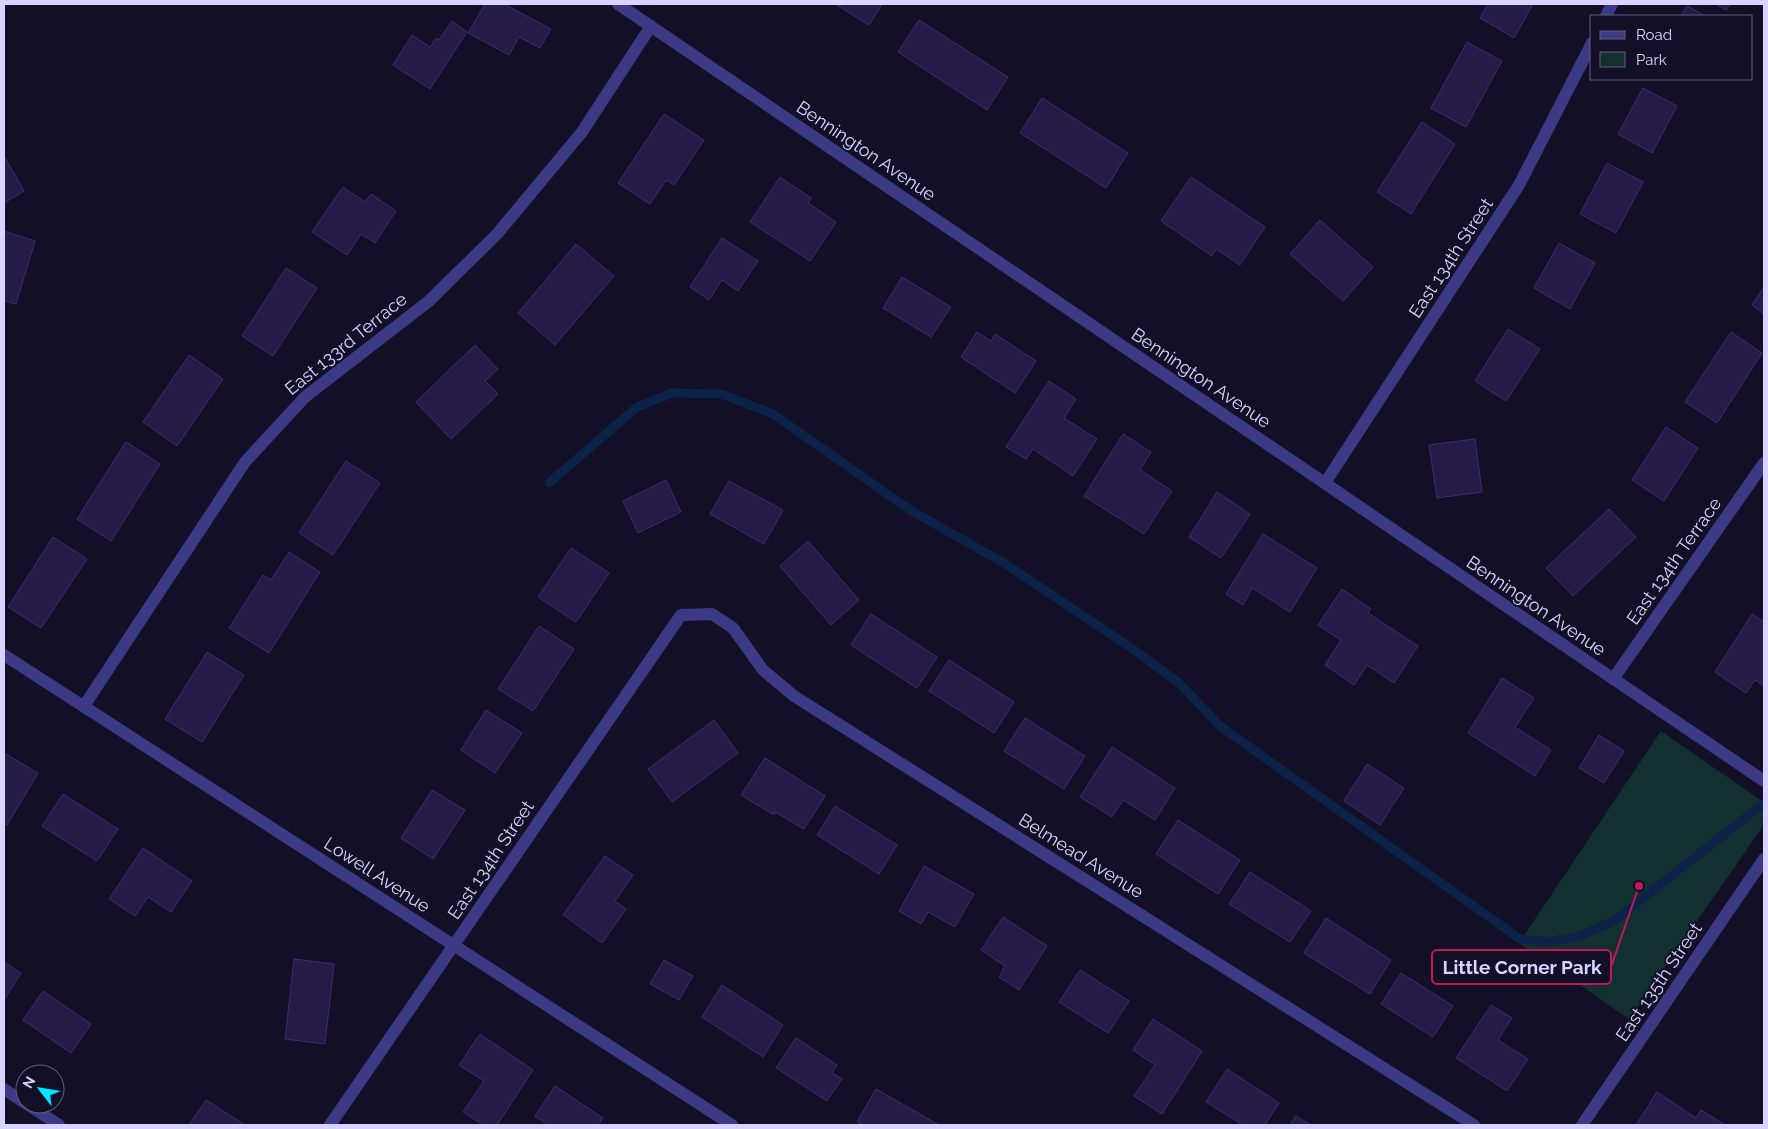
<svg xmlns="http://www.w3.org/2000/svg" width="1768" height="1129" font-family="Raleway,sans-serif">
  <rect width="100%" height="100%" fill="#130f26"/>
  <path fill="#12302f" d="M1661 731 1759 799C1766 810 1765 817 1761 829L1629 1019 1519 943Z"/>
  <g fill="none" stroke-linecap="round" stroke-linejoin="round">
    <path stroke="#0c2248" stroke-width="9" d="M549 483 637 407 672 393 721 394 773 414 910 510 1004 563 1130 647 1179 683 1220 726 1520 939 1547 942 1577 937 1614 921 1764 803"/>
  </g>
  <g fill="#241b47" stroke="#3b2d73">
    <path d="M485 4H504L551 29 540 48 519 37 509 55 468 33Z"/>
    <path d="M835 4H882L869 25Z"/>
    <path d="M1488 4H1533L1514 38 1480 18Z"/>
    <path d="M1716 4H1730L1726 10Z"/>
    <path d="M1687 6 1706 16H1681Z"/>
    <path d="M919 20 1008 77 987 110 898 52Z"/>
    <path d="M452 21 467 32 430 89 393 65 412 35 430 47 436 38 439 40Z"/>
    <path d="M1467 42 1502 61 1466 127 1431 108Z"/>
    <path d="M1643 88 1677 106 1652 153 1618 134Z"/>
    <path d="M1042 98 1128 153 1106 188 1020 133Z"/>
    <path d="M664 114 704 140 674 185 666 180 650 204 618 183Z"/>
    <path d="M1422 122 1455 144 1411 214 1377 192Z"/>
    <path d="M4 156 24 191 4 203Z"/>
    <path d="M1607 163 1643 182 1616 233 1580 214Z"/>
    <path d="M780 177 811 198 808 203 836 222 810 261 750 222Z"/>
    <path d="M1191 177 1265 227 1240 265 1216 249 1212 256 1161 221Z"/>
    <path d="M343 187 365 202 371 194 396 211 375 243 361 234 347 255 312 232Z"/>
    <path d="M1320 220 1373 267 1343 301 1290 254Z"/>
    <path d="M4 231 35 241 16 304 4 301Z"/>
    <path d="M722 238 758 261 738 291 722 280 709 300 690 287Z"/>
    <path d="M1559 243 1595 263 1570 309 1534 288Z"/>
    <path d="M576 244 614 276 555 345 518 313Z"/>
    <path d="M286 268 317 288 273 356 242 336Z"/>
    <path d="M902 277 951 307 931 337 883 308Z"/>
    <path d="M1764 287V314L1752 305Z"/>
    <path d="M1508 329 1540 349 1506 401 1475 381Z"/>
    <path d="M977 332 991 341 995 334 1036 361 1015 393 961 357Z"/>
    <path d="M1731 332 1762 353 1717 423 1685 402Z"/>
    <path d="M475 345 498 369 485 381 498 394 451 439 416 402Z"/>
    <path d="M189 355 223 379 177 446 143 422Z"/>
    <path d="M1049 381 1076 399 1064 418 1097 439 1073 476 1033 449 1026 459 1006 447Z"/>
    <path d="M1666 427 1698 448 1664 501 1632 480Z"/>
    <path d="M1123 434 1151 452 1140 470 1172 491 1144 534 1084 496Z"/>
    <path d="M1475 439 1482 492 1437 498 1429 445Z"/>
    <path d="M126 442 160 464 111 541 77 519Z"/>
    <path d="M346 461 380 483 333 555 299 533Z"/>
    <path d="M666 480 681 512 638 533 623 501Z"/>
    <path d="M729 481 783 510 764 544 710 514Z"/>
    <path d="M1217 492 1250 514 1221 558 1189 537Z"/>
    <path d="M1609 509 1636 537 1573 596 1546 568Z"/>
    <path d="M1263 534 1317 568 1290 612 1252 588 1243 605 1226 594Z"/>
    <path d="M53 537 87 559 41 628 8 607Z"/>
    <path d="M808 541 859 600 831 625 780 566Z"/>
    <path d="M571 548 609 573 576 622 538 597Z"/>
    <path d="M289 552 320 572 269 653 229 628 263 575 271 580Z"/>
    <path d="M1342 589 1371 609 1368 613 1418 646 1394 683 1367 665 1354 685 1325 665 1341 640 1318 625Z"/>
    <path d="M871 614 937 657 917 688 851 645Z"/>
    <path d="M1752 614 1764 622V686L1755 680 1746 693 1715 672Z"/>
    <path d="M539 626 574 649 533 711 498 689Z"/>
    <path d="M207 652 244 675 202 742 165 719Z"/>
    <path d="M949 660 1014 702 994 733 929 691Z"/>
    <path d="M1502 678 1534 698 1515 727 1551 750 1535 776 1468 733Z"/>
    <path d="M486 710 522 733 495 773 461 750Z"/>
    <path d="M1025 718 1085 756 1064 789 1004 751Z"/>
    <path d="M714 720 738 753 672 802 648 769Z"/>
    <path d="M1599 735 1624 751 1604 783 1579 768Z"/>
    <path d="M1112 747 1175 788 1155 820 1123 800 1112 817 1080 797Z"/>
    <path d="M4 753 38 773 7 825 4 823Z"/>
    <path d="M765 758 825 796 804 829 775 812 774 815 741 795Z"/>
    <path d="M1367 764 1404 788 1380 825 1344 801Z"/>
    <path d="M432 790 465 810 433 859 401 838Z"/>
    <path d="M63 794 118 829 97 861 42 826Z"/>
    <path d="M835 806 897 845 879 874 817 835Z"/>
    <path d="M1178 820 1240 860 1218 894 1156 854Z"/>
    <path d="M143 848 192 881 171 912 148 897 135 916 109 899Z"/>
    <path d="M605 856 633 875 615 901 626 909 602 943 563 915Z"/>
    <path d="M924 866 974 894 955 927 928 912 921 924 899 911Z"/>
    <path d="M1250 872 1311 911 1290 942 1229 904Z"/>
    <path d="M1003 917 1047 946 1019 990 999 977 1005 966 981 950Z"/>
    <path d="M1326 918 1391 960 1370 994 1304 953Z"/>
    <path d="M294 959 334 964 325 1044 285 1039Z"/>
    <path d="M664 960 693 976 679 1000 650 984Z"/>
    <path d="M4 962 21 973 4 1000Z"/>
    <path d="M1080 970 1129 1001 1108 1033 1059 1002Z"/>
    <path d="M1401 973 1453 1006 1433 1037 1381 1004Z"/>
    <path d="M722 985 783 1025 763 1057 702 1017Z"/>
    <path d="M43 991 91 1024 71 1053 23 1020Z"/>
    <path d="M1491 1005 1512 1018 1498 1040 1528 1059 1507 1091 1456 1058Z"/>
    <path d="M1153 1019 1202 1051 1162 1114 1134 1096 1155 1065 1133 1050Z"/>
    <path d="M480 1034 533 1070 497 1125H483L463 1112 484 1081 459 1065Z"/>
    <path d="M796 1038 837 1065 832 1073 842 1079 827 1101 776 1068Z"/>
    <path d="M1227 1069 1279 1103 1265 1125H1243L1206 1102Z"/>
    <path d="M555 1086 603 1118 598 1125H548L535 1116Z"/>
    <path d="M876 1089 939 1125H864L857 1122Z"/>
    <path d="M1657 1092 1696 1118 1701 1110 1725 1125H1636Z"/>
    <path d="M206 1100 245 1125H189Z"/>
    <path d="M1296 1116 1311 1125H1290Z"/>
  </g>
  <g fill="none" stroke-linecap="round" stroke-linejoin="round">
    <g stroke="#3d3a85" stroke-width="12">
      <path d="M618 4 1764 781"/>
      <path d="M1606 16 1612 4"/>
      <path d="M1325 483 1519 185 1592 43"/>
      <path d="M4 655 732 1125"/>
      <path d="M1613 679 1764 463"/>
      <path d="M84 706 245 462 305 397 429 301 497 234 582 132 651 26"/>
      <path d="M4 1089 25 1103"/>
      <path d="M27 1104 59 1125"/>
      <path d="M330 1125 681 615 712 614 733 628 763 670 794 696 1474 1125"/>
      <path d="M1582 1125 1764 859"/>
    </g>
  </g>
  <g text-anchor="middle" stroke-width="4" stroke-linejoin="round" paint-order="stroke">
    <g font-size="18" fill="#d9d4ff" stroke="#130f26">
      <text transform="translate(866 151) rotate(34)" y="6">Bennington Avenue</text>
      <text transform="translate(1451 258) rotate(-57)" y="6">East 134th Street</text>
      <text transform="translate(346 344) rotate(-39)" y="6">East 133rd Terrace</text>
      <text transform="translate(1201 378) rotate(34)" y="6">Bennington Avenue</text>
      <text transform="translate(1674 561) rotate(-55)" y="6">East 134th Terrace</text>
      <text transform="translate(1536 606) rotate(34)" y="6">Bennington Avenue</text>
      <text transform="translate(1081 856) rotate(32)" y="6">Belmead Avenue</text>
      <text transform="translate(491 860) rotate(-56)" y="6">East 134th Street</text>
      <text transform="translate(377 875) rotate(33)" y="6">Lowell Avenue</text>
      <text transform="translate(1659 982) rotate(-56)" y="6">East 135th Street</text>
    </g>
  </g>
  <path fill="none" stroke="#c2185b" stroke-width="2" d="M1639 886L1611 967"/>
  <circle fill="#c2185b" stroke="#130f26" stroke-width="2" cx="1639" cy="886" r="5"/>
  <rect fill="#130f26" stroke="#c2185b" stroke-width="2" x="1432" y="950" width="179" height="34" rx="5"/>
  <g font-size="19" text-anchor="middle" font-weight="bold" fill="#d9d4ff">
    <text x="1522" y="974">Little Corner Park</text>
  </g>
  <rect width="1768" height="1129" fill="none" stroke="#d9d4ff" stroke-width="10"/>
  <rect x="1590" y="15" width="162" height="65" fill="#130f26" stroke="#625e7d"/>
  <rect x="1600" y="31" width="25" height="8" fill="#3d3a85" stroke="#625e7d"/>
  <text x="1636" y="40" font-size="15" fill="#d9d4ff">Road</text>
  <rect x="1600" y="52" width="25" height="15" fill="#12302f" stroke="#625e7d"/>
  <text x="1636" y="65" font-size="15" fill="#d9d4ff">Park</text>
  <g transform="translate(40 1089) rotate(301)"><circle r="24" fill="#130f26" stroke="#625e7d"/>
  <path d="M0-4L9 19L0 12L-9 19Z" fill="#00e5ff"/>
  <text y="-8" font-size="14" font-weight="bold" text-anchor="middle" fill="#d9d4ff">N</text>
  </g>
</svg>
